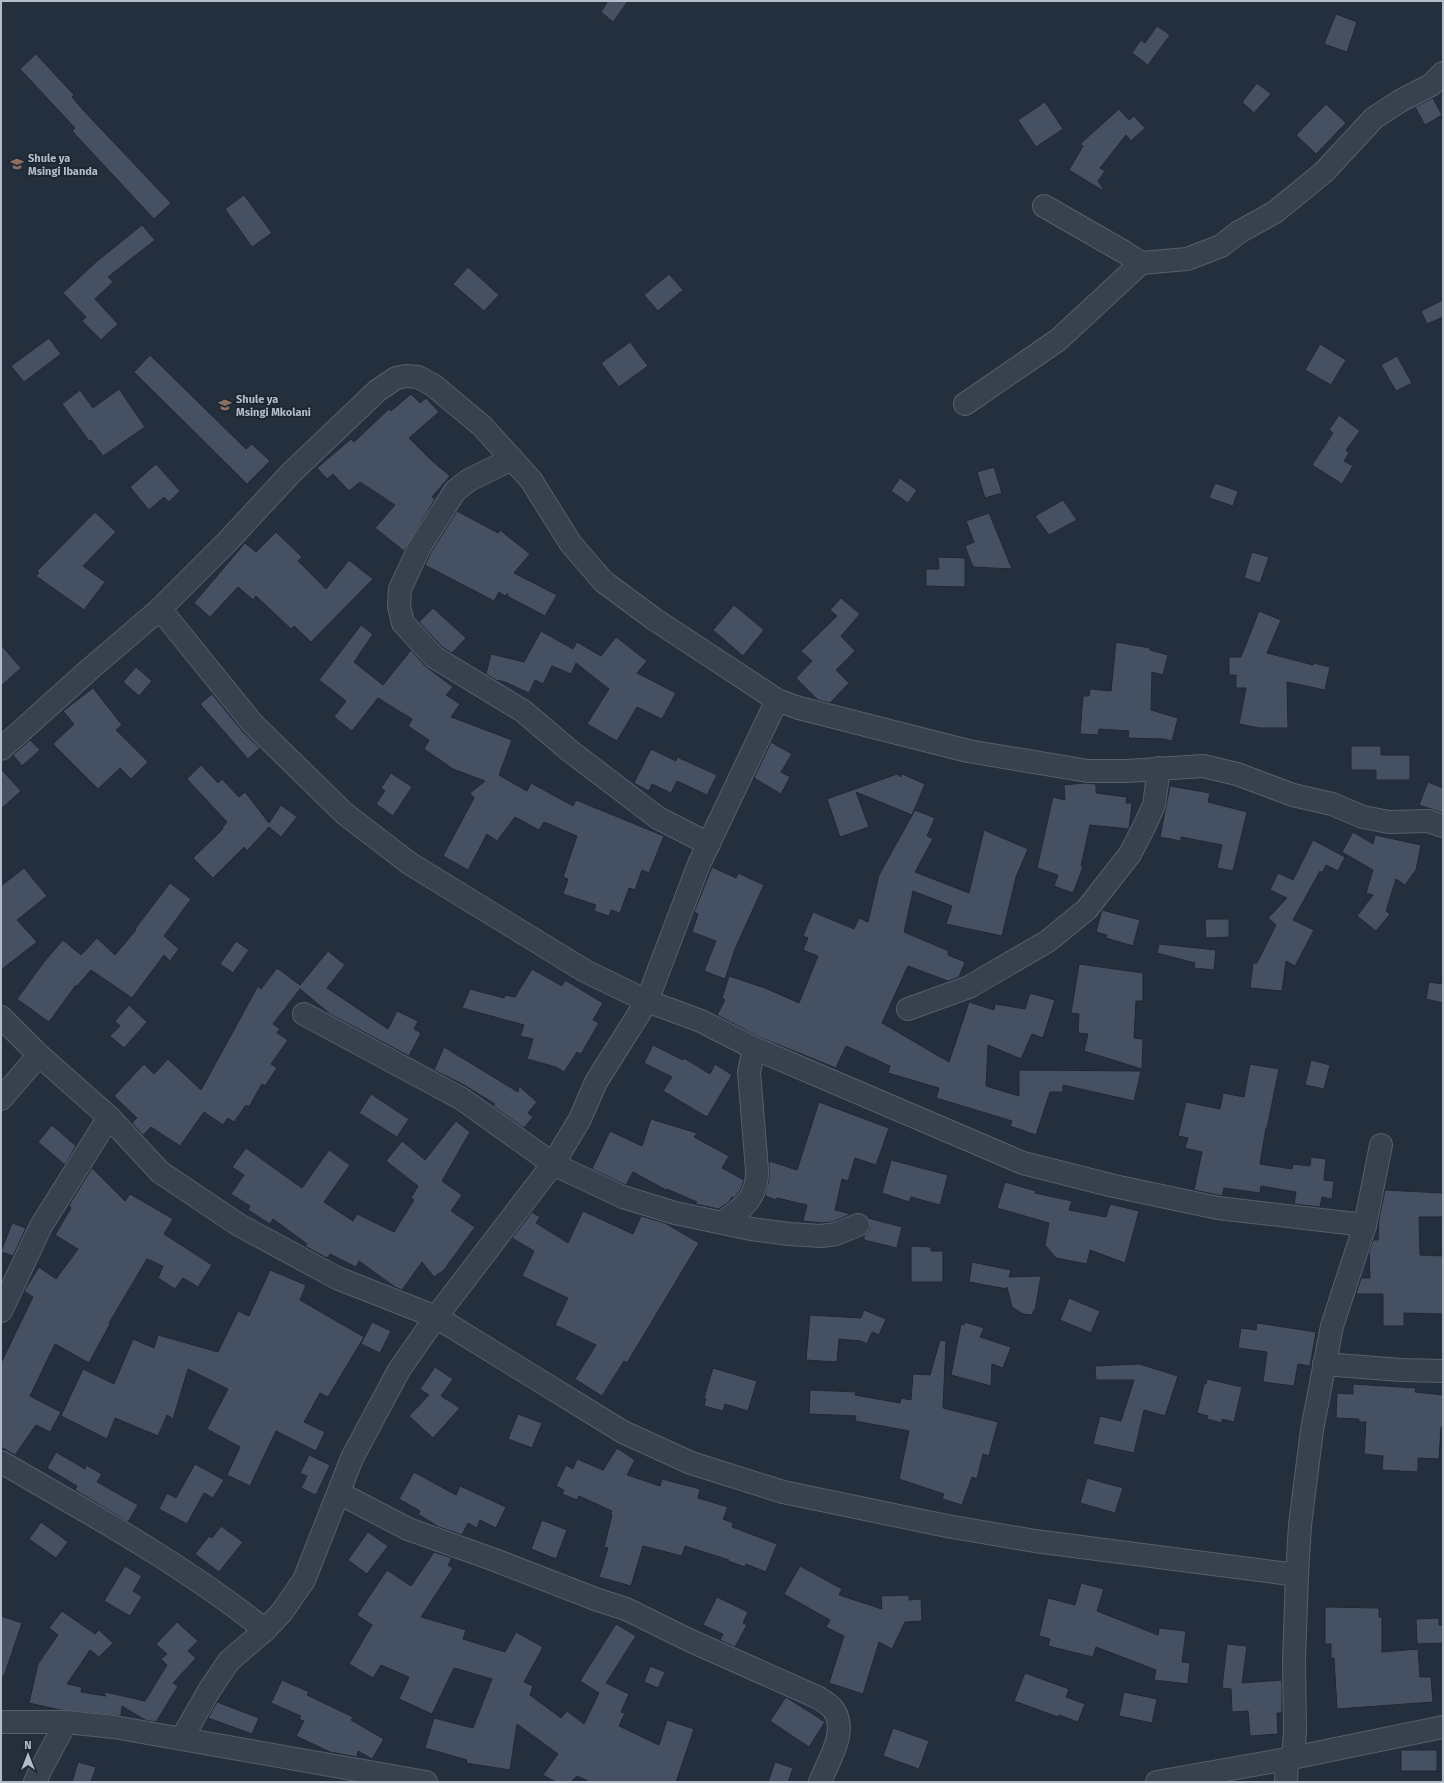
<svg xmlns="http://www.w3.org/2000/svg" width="1444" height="1783" font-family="'Fira Sans',sans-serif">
  <rect width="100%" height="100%" fill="#242f3e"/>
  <g fill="#455162" stroke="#1f2835">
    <path d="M608 1H628L613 22 601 12Z"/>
    <path d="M1336 14 1357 22 1347 52 1324 44Z"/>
    <path d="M1157 26 1170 35 1148 65 1132 53 1141 40 1145 43Z"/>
    <path d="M36 54 74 95 72 97 83 110 171 203 154 219 72 131 75 128 20 69Z"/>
    <path d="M1257 83 1271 94 1254 113 1242 102Z"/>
    <path d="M1433 98 1442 115 1425 125 1415 107Z"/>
    <path d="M1045 102 1063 129 1036 147 1018 120Z"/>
    <path d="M1326 104 1346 123 1316 154 1296 135Z"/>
    <path d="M1119 109 1129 120 1134 116 1145 128 1131 141 1126 135 1100 168 1105 171 1098 181 1105 192 1069 170 1083 146 1080 144Z"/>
    <path d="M244 195 272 233 252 247 225 209Z"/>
    <path d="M142 225 155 240 108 277 113 282 95 299 118 324 101 340 82 321 86 317 63 293 96 262Z"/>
    <path d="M468 267 499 295 484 311 453 284Z"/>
    <path d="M669 274 683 290 658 311 644 295Z"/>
    <path d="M1443 300V317L1427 324 1421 311Z"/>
    <path d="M49 338 61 354 24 382 11 366Z"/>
    <path d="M630 342 648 366 619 387 601 363Z"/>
    <path d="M1320 344 1346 360 1331 385 1305 370Z"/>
    <path d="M150 355 246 449 252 444 270 461 247 484 134 372Z"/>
    <path d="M1397 356 1412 383 1396 391 1381 365Z"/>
    <path d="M119 389 145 427 103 456 91 440 89 441 62 404 80 390 93 408Z"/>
    <path d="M411 394 420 403 426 398 439 412 409 438 432 461 450 476 432 497 435 499 404 551 375 528 395 505 360 482 349 491 333 474 327 479 317 468 351 439 354 442 389 409 391 411Z"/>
    <path d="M1339 415 1360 431 1346 450 1349 453 1344 461 1353 466 1342 484 1312 465 1333 433 1329 430Z"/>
    <path d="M156 464 180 491 169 502 164 497 149 510 130 487Z"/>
    <path d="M994 467 1002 493 985 498 977 472Z"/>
    <path d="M900 478 917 490 908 503 891 491Z"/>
    <path d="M1215 483 1238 491 1233 506 1209 498Z"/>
    <path d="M1063 500 1077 520 1049 535 1035 516Z"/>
    <path d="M457 511 498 533 500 530 530 554 514 573 557 595 545 616 507 596 508 593 505 596 499 592 494 601 425 565 430 554Z"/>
    <path d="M95 512 116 532 83 566 105 582 84 610 36 576 39 573 37 571Z"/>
    <path d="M989 513 1012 569 973 567 965 546 974 542 966 521Z"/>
    <path d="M276 532 302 557 298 561 326 589 349 560 373 579 311 642 294 626 291 629 256 596 253 600 238 587 210 617 194 603 245 543 256 552Z"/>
    <path d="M1252 552 1269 557 1260 583 1244 578Z"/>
    <path d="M938 557 965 558V587L926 586V569H939Z"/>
    <path d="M841 598 860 614 841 636 855 651 836 670 849 683 830 703 818 700 796 678 812 661 801 651 837 616 830 610Z"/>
    <path d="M734 605 764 630 743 656 713 630Z"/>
    <path d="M433 608 466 638 452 653 442 647 419 622Z"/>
    <path d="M1259 611 1281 620 1267 653 1313 665V663L1330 667 1325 690 1287 682 1288 728H1259L1239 724 1246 688H1236V675H1229V657H1241Z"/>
    <path d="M361 625 373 634 354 662 383 685 411 650 425 666 453 687 446 695 460 704 451 717 512 740 499 775 527 791 531 783 573 806 576 800 664 836 649 873 642 870 635 890 629 888 620 913 611 910 609 916 594 911 596 905 563 894 568 879 563 877 577 836 544 822 539 830 515 817 497 841 487 834 468 870 443 856 474 798 470 793 485 781 453 769 424 749 429 740 408 726 412 719 378 698 352 731 334 717 346 701 319 680Z"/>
    <path d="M541 631 573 649 577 642 601 656 616 637 647 661 637 673 676 693 662 719 637 707 617 741 587 724 609 689 576 663 571 674 552 666 543 684 535 680 529 693 505 682 496 680 486 674 491 654 524 662Z"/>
    <path d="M1116 642 1150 648V650L1168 655 1163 675 1152 672 1151 710 1178 718 1172 741 1164 739 1128 738 1129 731 1099 729 1098 735 1080 734 1083 696H1089L1090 689 1111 691Z"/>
    <path d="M1 645 21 668 1 686Z"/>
    <path d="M136 667 152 681 139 696 123 682Z"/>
    <path d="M93 688 122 725 116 730 148 762 131 779 120 768 98 789 53 744 74 724 63 711Z"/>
    <path d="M212 694 243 732 260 748 248 759 200 704Z"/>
    <path d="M30 740 40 750 22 766 13 755Z"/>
    <path d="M771 742 792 754 781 772 790 777 781 794 754 778Z"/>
    <path d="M1351 746H1381V755H1410V780H1376V770H1351Z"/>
    <path d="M651 749 676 761 677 757 717 775 707 795 677 781 671 793 652 784 649 791 634 783Z"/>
    <path d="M201 765 218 783 222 779 239 797 245 792 269 823 281 805 297 817 281 837 269 827 247 851 244 847 213 878 193 858 223 829 222 828 227 822 187 779Z"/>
    <path d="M1 769 21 791 1 809Z"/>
    <path d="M391 773 412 787 393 816 376 804 385 791 381 788Z"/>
    <path d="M897 774 901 777 902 774 925 784 912 815 856 792 869 827 840 837 827 799Z"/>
    <path d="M1428 782 1443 788V813L1419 805Z"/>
    <path d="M1084 783 1096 784V793L1127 797 1126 803H1132L1129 829 1090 825 1081 866 1083 867 1073 893 1054 886 1058 875 1037 868 1053 797 1065 800 1064 785Z"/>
    <path d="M1170 786 1210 793 1208 802 1247 812 1233 871 1217 868 1222 845 1181 837V841L1160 837Z"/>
    <path d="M915 810 935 818 927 836 933 839 915 872 969 893 984 830 1028 849 1016 877 1002 936 946 924 952 906 913 891 904 932 949 951 948 955 965 962 959 977 948 981 908 966 882 1023 949 1062 969 1002 994 1010 995 1004 1025 1009 1030 993 1055 1000 1043 1038 1032 1034 1021 1059 988 1045 986 1086 1019 1096V1070L1141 1071 1134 1101 1063 1085V1092H1050L1036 1135 1010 1126 1012 1121 936 1098 939 1088 888 1073 890 1066 846 1046 836 1068 759 1037 717 1015 725 1000 722 998 729 976 765 988 799 1003 818 956 803 950 808 938 803 936 813 912 854 929 859 918 868 922 879 875Z"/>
    <path d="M1353 832 1373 844 1375 835 1421 845 1416 870 1405 885 1396 879 1386 911 1390 914 1376 931 1357 916 1373 895 1366 893 1373 870 1342 852Z"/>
    <path d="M1313 840 1345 857 1338 871 1326 865 1322 873 1320 871 1293 920 1314 930 1295 966 1286 961 1282 991 1250 988 1253 963H1257L1276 925 1268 918 1287 898 1270 890 1278 873 1293 880Z"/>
    <path d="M712 867 736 878 738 873 764 885 735 949 725 979 704 971 716 941 692 932 698 914 694 912Z"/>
    <path d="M24 868 47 896 17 920 37 942 1 970V886Z"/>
    <path d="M170 883 191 899 164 936 179 949 170 961 164 955 132 998 91 970 77 986 76 985 49 1022 17 999 44 962 63 940 81 955 97 938 115 955 136 930 135 929Z"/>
    <path d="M1102 910 1140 920 1133 946 1106 938 1107 935 1096 932Z"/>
    <path d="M1205 919H1229V937L1206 938Z"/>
    <path d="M236 941 249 950 233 973 220 964Z"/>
    <path d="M1159 944 1216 950 1214 970 1194 968 1195 963 1157 953Z"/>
    <path d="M328 951 345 965 327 988 388 1029 397 1011 418 1021 414 1029 421 1033 409 1056 330 1014 300 989 273 1024 280 1029 277 1033 288 1040 271 1064 277 1068 265 1086 262 1084 249 1107 246 1105 234 1122 228 1118 223 1125 204 1112 180 1146 151 1127 143 1135 132 1123 137 1118 114 1096 144 1064 154 1074 168 1059 201 1090 258 986 261 989 277 968 300 985Z"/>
    <path d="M1079 964 1143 973V1001H1136L1134 1038 1143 1039 1142 1069 1084 1051 1088 1034 1078 1033 1079 1014 1071 1013Z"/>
    <path d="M532 969 562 986 565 980 603 1003 593 1020 599 1023 581 1054 577 1052 564 1072 556 1067 527 1059 533 1039 520 1036 524 1025 462 1008 470 989 504 998 505 995 515 997Z"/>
    <path d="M1429 982 1443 984V1003L1426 999Z"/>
    <path d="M129 1005 147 1022 124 1048 110 1036 120 1026 115 1021Z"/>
    <path d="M653 1045 683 1060 684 1058 710 1074 715 1064 732 1075 707 1117 663 1091 672 1077 644 1063Z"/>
    <path d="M444 1047 518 1092 519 1086 537 1102 528 1113 533 1117 524 1128 493 1106 495 1104 464 1085 434 1070Z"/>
    <path d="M1311 1060 1330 1065 1324 1089 1305 1085Z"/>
    <path d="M1250 1064 1279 1069 1267 1128H1266L1260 1164 1292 1169 1293 1164 1310 1166 1311 1157 1326 1159 1324 1180 1334 1181 1332 1199 1322 1197 1320 1207 1294 1204 1296 1192 1261 1186 1260 1193 1224 1188 1222 1196 1194 1190 1202 1152 1185 1148 1188 1138 1178 1136 1186 1102 1220 1109 1223 1093 1244 1097Z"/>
    <path d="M371 1094 409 1119 397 1137 359 1113Z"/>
    <path d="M819 1102 889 1128 876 1165 855 1158 848 1181 842 1179 835 1210 851 1214 833 1222 821 1223 803 1221 807 1205 777 1198 776 1200 765 1196 769 1180V1161L797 1170Z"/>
    <path d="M651 1119 697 1133 694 1137 729 1156 722 1168 744 1180 741 1189 734 1198 732 1197 729 1202 719 1209 695 1204 697 1202 667 1189 666 1190 633 1172 626 1185 592 1169 610 1131 642 1146Z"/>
    <path d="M456 1121 470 1132 442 1181 462 1195 451 1211 475 1227 444 1270 434 1277 422 1262 402 1290 395 1287 359 1261 356 1267 330 1254 327 1258 305 1246 307 1244 273 1219 270 1224 248 1210 250 1206 231 1194 244 1175 232 1167 246 1148 302 1188 329 1150 350 1165 324 1202 353 1221 357 1214 394 1232 414 1200 411 1198 418 1186 386 1161 402 1141 425 1160Z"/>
    <path d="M52 1125 76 1146 65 1165 38 1142Z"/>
    <path d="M891 1160 948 1175 940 1205 911 1197 909 1202 882 1193Z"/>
    <path d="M92 1168 125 1201 130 1194 173 1219 164 1234 212 1265 198 1287 183 1278 175 1289 158 1278 163 1266 147 1259 109 1323 110 1324 89 1363 55 1344 30 1396 61 1412 50 1432 36 1425 15 1455 1 1447V1363L33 1297 24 1291 39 1267 56 1279 78 1249 55 1235 71 1208 69 1205Z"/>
    <path d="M1005 1182 1036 1191 1035 1193 1072 1201 1069 1210 1106 1217 1110 1204 1139 1211 1125 1263 1090 1250 1087 1264 1056 1258 1045 1245 1049 1223 997 1208Z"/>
    <path d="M1385 1190 1443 1193V1217H1419L1420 1255 1443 1256V1314L1404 1313V1326H1383V1294H1356L1361 1278H1370L1369 1252 1373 1240H1378L1379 1218Z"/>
    <path d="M583 1211 633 1234 641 1216 665 1223 699 1243 627 1363 624 1361 602 1396 575 1379 596 1345 555 1325 568 1298 522 1276 534 1251 512 1238 532 1212 540 1217 536 1223 568 1243Z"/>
    <path d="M868 1218 902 1227 897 1248 864 1240V1236L868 1232 870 1227Z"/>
    <path d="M12 1223 26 1228 13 1256 1 1252Z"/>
    <path d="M911 1246 931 1247V1251H943V1282H911Z"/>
    <path d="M972 1262 1011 1270 1009 1277 1041 1276 1035 1310H1034L1032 1315 1023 1314 1012 1307 1007 1287V1289L969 1282Z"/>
    <path d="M270 1270 306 1285 300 1300 364 1337 328 1397 320 1393 304 1422 325 1432 316 1451 276 1431 250 1486 227 1475 240 1447 207 1429 228 1389 188 1369 173 1419 167 1415 158 1436 115 1418 107 1439 61 1416 83 1369 114 1384 133 1339 154 1348 158 1335 218 1352 238 1311 249 1316Z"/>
    <path d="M1069 1298 1100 1311 1091 1333 1060 1320Z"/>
    <path d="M864 1310 886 1319 879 1335 872 1332 867 1344 861 1341 839 1339 837 1362 806 1360 810 1315 861 1318Z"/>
    <path d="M372 1322 391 1331 380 1353 361 1344Z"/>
    <path d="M965 1322 984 1328 980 1337 1011 1347 1003 1368 992 1364 991 1386 951 1375 961 1324 964 1325Z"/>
    <path d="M1257 1323 1316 1332 1310 1366 1298 1364 1294 1386 1263 1382 1267 1352 1238 1348 1241 1328 1256 1330Z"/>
    <path d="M940 1340 946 1341 943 1408 998 1422 989 1456 983 1454 977 1479 972 1477 962 1505 942 1499 944 1494 899 1479 909 1431 855 1421 856 1416 809 1414 810 1390 856 1392 855 1395 900 1403 901 1398 911 1400 913 1374 930 1375Z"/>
    <path d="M1139 1364 1178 1376 1165 1416 1144 1410 1134 1453 1093 1444 1100 1416 1121 1421 1134 1380H1096L1095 1366Z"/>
    <path d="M435 1367 453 1379 441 1396 460 1408 433 1438 409 1416 429 1395 420 1389Z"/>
    <path d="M713 1368 757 1381 748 1411 725 1404 723 1411 704 1406 706 1399 704 1398Z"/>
    <path d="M1207 1379 1242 1387 1234 1422 1222 1419V1423L1207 1419 1208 1416 1197 1413 1204 1384H1206Z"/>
    <path d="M1353 1384 1416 1388 1415 1392 1443 1395V1427H1441L1439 1459 1418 1458V1472L1382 1470 1383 1456 1364 1454 1366 1422H1359V1419L1336 1418 1337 1393 1353 1394Z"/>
    <path d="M518 1414 542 1423 532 1448 508 1439Z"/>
    <path d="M617 1448 635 1460 627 1475 660 1486 662 1479 700 1489 698 1498 728 1507 723 1519 733 1523 732 1527 777 1544 766 1572 746 1564 745 1567 728 1561 729 1560 685 1546 682 1556 643 1546 631 1586 599 1577 608 1548 604 1547 612 1515H610L612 1511 579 1496 577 1500 562 1494 564 1490 556 1486 566 1465 573 1469 577 1459 603 1470Z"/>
    <path d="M56 1452 85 1469 86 1465 102 1474 97 1482 138 1505 128 1522 75 1490 77 1486 47 1468Z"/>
    <path d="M309 1455 330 1465 316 1495 301 1488 307 1476 300 1473Z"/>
    <path d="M195 1464 224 1480 213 1498 204 1493 187 1524 159 1509 167 1493 176 1498Z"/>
    <path d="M414 1472 456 1495 460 1486 506 1507 496 1528 480 1520 477 1528 468 1523 462 1535 439 1527 418 1514 420 1511 399 1499Z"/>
    <path d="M1087 1478 1123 1488 1115 1513 1080 1503Z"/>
    <path d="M542 1520 567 1530 556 1559 531 1549Z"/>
    <path d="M41 1522 68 1542 56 1558 29 1539Z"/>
    <path d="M221 1526 243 1542 219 1572 195 1554 209 1536 212 1538Z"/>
    <path d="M368 1532 388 1546 367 1574 348 1560Z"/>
    <path d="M434 1552 452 1558 448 1565 453 1568 421 1617 466 1630 463 1639 505 1652 516 1632 543 1647 524 1682 533 1686 530 1695 561 1718 567 1711 584 1724 599 1693 580 1681 616 1624 636 1636 606 1683 629 1694 621 1712 625 1713 619 1726 659 1745 667 1720 694 1729 676 1782H590L577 1776 571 1782H556L543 1775 558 1754 517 1724 510 1770 466 1763 467 1760 425 1748 434 1718 473 1728 492 1679 454 1668 432 1714 399 1699 409 1677 381 1665 373 1678 349 1664 372 1625 357 1615 387 1570 411 1586Z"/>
    <path d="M125 1566 142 1576 133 1591 142 1597 130 1616 104 1601Z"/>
    <path d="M800 1566 842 1589 839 1595 882 1609 881 1596 909 1595V1600L921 1599 922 1621 905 1622 892 1649 879 1642 863 1694 829 1683 844 1636 826 1627 830 1620 784 1594Z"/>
    <path d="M1081 1583 1104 1589 1097 1611 1158 1635 1159 1628 1186 1631 1182 1662 1190 1663 1188 1684 1154 1680 1156 1670 1096 1647 1093 1657 1048 1646 1050 1639 1039 1636 1048 1598 1075 1605Z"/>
    <path d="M717 1597 748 1612 743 1623 747 1625 735 1647 720 1640 723 1634 703 1625Z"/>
    <path d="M1325 1607 1379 1608V1617H1382V1652L1418 1649 1420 1677H1431L1433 1702 1337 1709 1334 1658H1331V1644H1325Z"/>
    <path d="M62 1611 95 1634 99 1630 113 1643 99 1657 90 1650 67 1684 82 1687 81 1692 106 1696 104 1695 105 1692 145 1701 167 1665 161 1659 167 1654 156 1644 177 1622 198 1641 188 1651 196 1658 173 1683 178 1686 156 1722 145 1720 122 1706 121 1716 60 1710 29 1703 38 1664 58 1635 49 1628Z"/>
    <path d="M1 1616 22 1623 4 1676H1Z"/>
    <path d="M1439 1618V1625H1443V1643L1417 1644 1416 1619Z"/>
    <path d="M1227 1644 1247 1646 1242 1683 1282 1680V1713H1277L1278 1734 1250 1736 1248 1711 1232 1712 1231 1689 1222 1688Z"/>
    <path d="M650 1666 665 1672 658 1688 644 1682Z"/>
    <path d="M1025 1673 1069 1689 1066 1697 1085 1704 1078 1722 1059 1715 1058 1717 1014 1701Z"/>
    <path d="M282 1680 309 1692 307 1695 353 1717 351 1720 384 1739 372 1759 358 1751 357 1757 330 1752 296 1736 304 1721 299 1719 301 1716 271 1703Z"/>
    <path d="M1124 1692 1157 1699 1152 1723 1119 1716Z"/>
    <path d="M786 1697 825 1722 809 1747 770 1721Z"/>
    <path d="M217 1702 259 1718 252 1734 208 1718Z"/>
    <path d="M893 1728 929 1741 919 1769 883 1756Z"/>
    <rect x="1401" y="1750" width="36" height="21"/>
    <path d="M78 1762 96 1767 91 1782H72Z"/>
    <path d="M775 1762 793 1768 788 1782H768Z"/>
  </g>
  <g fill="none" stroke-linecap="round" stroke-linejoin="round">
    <g stroke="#565f6c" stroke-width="24">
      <g id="minor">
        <path d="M1044 206 1124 252 1141 263 1187 259 1221 246 1239 232 1275 212 1324 172 1374 118 1400 101 1431 85 1443 73"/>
        <path d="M965 404 1058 340 1141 263"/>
        <path d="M512 459 469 480 455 491 419 548 400 589 399 606 403 623 434 657 523 711 570 751 658 818 709 844"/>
        <path d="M160 609 253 724 344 813 409 863 585 971 647 1001 701 1021 754 1048 1023 1163 1114 1186 1218 1208 1365 1225"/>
        <path d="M1 749 90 669 160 609 227 542 291 473 377 391 396 378 406 376 418 377 433 385 482 426 531 480 571 544 604 582 654 619 777 700 799 708 968 751 1088 771H1127L1203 766 1237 774 1293 795 1332 804 1363 817 1389 822 1428 821 1443 826"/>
        <path d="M908 1009 969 987 1048 941 1087 909 1130 854 1144 827 1154 805 1159 768"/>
        <path d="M304 1014 462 1099 553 1164 623 1197 675 1213 751 1229 789 1234 821 1236 836 1234 858 1225"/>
        <path d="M1 1017 39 1055 109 1117 160 1172 239 1225 337 1278 436 1317 623 1432 691 1463 783 1492 947 1526 1035 1541 1297 1575"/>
        <path d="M1 1099 39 1055"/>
        <path d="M723 1222C743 1208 758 1197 757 1170L749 1072 754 1048"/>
        <path d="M1 1311 41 1226 109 1117"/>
        <path d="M1324 1364 1401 1370 1443 1371"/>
        <path d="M1 1462C91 1514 184 1565 265 1630"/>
        <path d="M339 1493 408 1529 492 1559 598 1600 626 1609 691 1641 819 1698C823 1701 830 1705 833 1709 849 1731 828 1761 820 1782"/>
        <path d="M182 1738 210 1689 229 1661 265 1630 282 1612 304 1580 352 1458 399 1370 436 1317 553 1164 580 1119 596 1082 647 1001 699 864 777 700"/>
        <path d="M1293 1758 1295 1731 1294 1660 1297 1575 1300 1525 1312 1430 1332 1326 1365 1225 1381 1145"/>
        <path d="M35 1782 40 1771 66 1722"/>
        <path d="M1286 1782 1287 1759"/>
      </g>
    </g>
    <g stroke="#565f6c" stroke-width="24">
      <g id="tertiary">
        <path d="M1 1722H66L114 1727 426 1782"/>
        <path d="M1157 1782 1287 1759 1443 1727"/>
      </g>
    </g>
    <use href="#minor" stroke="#38414e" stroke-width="22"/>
    <use href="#tertiary" stroke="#38414e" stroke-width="22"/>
  </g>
  <defs>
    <g id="school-bare" transform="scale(1.08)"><path d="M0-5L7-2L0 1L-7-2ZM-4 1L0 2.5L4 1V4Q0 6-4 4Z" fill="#8d6e63" stroke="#1d2633" stroke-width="2.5" paint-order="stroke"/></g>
  </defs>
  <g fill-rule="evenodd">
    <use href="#school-bare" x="17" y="164"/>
    <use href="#school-bare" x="225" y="405"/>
  </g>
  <g text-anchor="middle" stroke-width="4" stroke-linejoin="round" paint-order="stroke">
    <g font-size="11" font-weight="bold" fill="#b4bcc9" stroke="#1d2633" text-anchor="start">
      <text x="28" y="162">Shule ya<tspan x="28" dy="13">Msingi Ibanda</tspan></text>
      <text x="236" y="403">Shule ya<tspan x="236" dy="13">Msingi Mkolani</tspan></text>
    </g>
  </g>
  <rect width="1444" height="1783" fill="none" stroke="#b4bcc9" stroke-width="4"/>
  <g transform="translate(28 1755)" stroke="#1d2633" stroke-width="3" paint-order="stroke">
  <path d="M0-3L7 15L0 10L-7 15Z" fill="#b4bcc9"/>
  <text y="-6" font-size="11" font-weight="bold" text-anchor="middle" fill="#b4bcc9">N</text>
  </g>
</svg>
